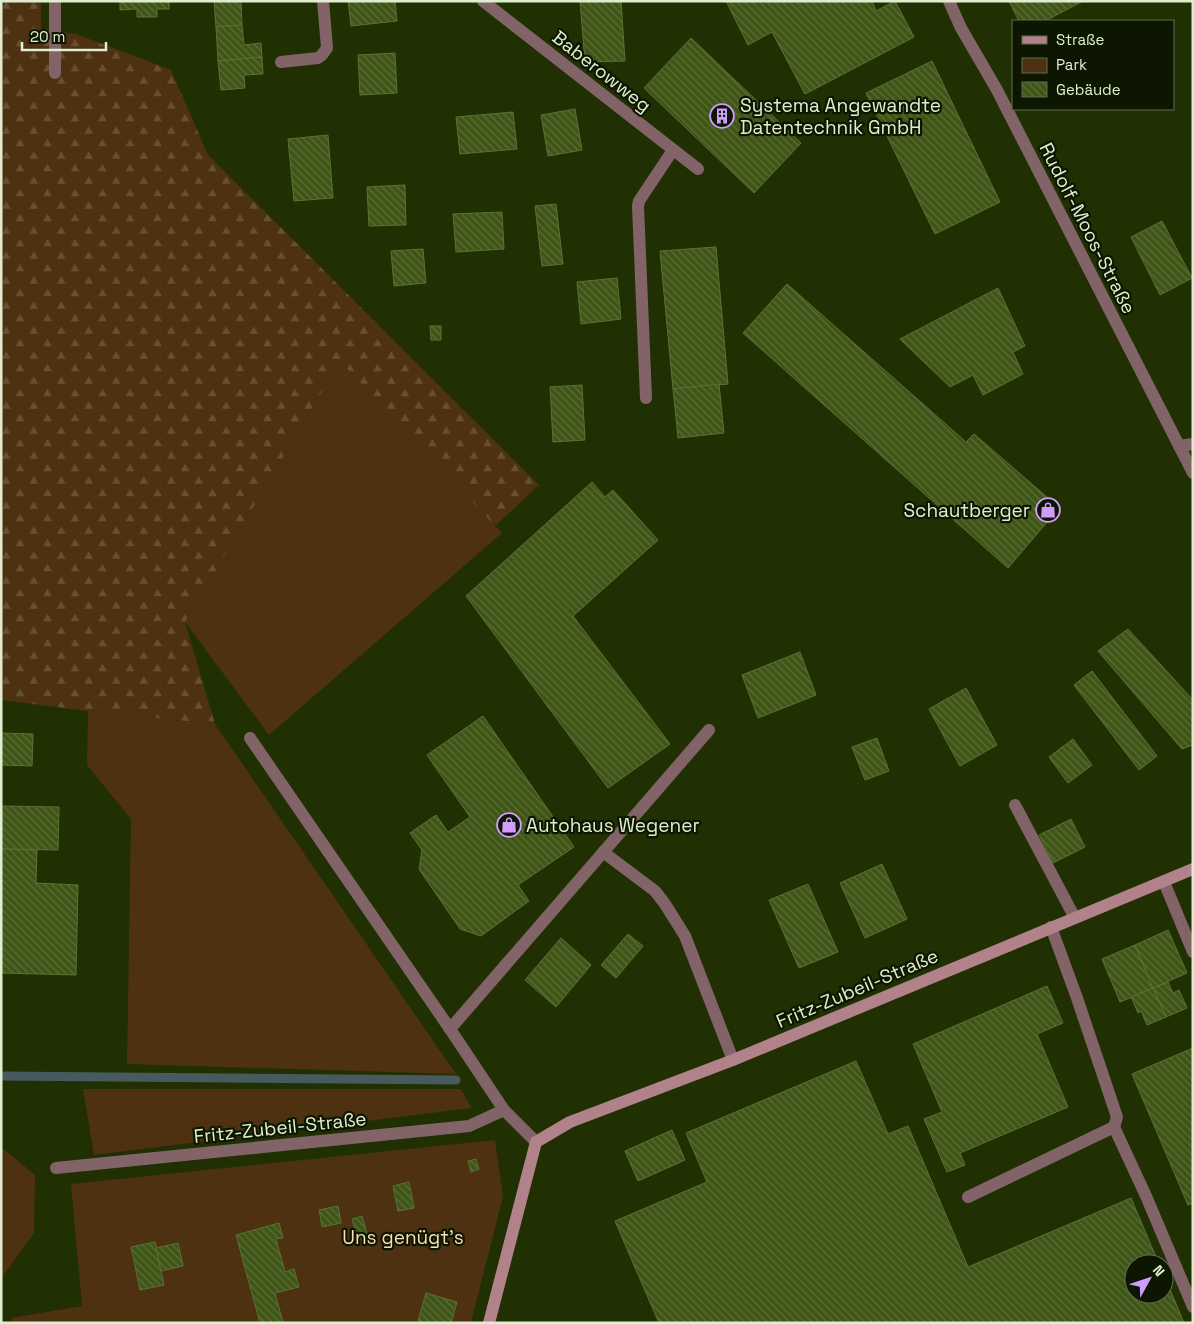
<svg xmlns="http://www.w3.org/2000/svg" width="1194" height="1324" font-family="'Space Grotesk',sans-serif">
  <defs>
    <pattern id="forest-firs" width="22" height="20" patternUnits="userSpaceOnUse" patternTransform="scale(1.25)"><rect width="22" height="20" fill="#4d3110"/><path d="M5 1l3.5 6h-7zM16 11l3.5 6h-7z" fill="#664f32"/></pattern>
    <pattern id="building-back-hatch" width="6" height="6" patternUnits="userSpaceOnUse" patternTransform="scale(1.25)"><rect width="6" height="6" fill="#3f5516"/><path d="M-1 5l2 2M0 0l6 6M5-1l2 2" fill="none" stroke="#5a6e37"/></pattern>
  </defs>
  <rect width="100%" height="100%" fill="#203002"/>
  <g fill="#4d3110">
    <path d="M340 361 502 533 269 735 185 622Z"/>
    <path d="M88 711 215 724 456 1074 127 1064 131 819 87 765Z"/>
    <path d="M83 1089H461L472 1108 94 1155Z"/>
    <path d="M495 1140 503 1196 471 1323H11V1318L82 1306 71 1184Z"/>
    <path d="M1 1147 35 1175 34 1233 1 1279Z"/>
  </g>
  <path fill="url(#forest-firs)" d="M1 1H41V29L76 34 171 70 208 155 539 485 495 526 340 361 185 622 215 724 88 711 1 700Z"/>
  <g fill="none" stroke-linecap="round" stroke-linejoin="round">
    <path stroke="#475b5f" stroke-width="9" d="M1 1076 456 1080"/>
  </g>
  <g fill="url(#building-back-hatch)" stroke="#5b7237">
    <path d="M120 1H169V9H157V17H137V9L120 10Z"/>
    <path d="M214 1H241L242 25 216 27Z"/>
    <path d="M348 1H395L397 21 351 26Z"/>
    <path d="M580 1H621L625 61 585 62Z"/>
    <path d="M726 1H872L876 11 895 1 914 37 805 94 772 32 748 45Z"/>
    <path d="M1009 1H1083L1045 21H1019Z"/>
    <path d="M242 25 244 45 261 43 262 57 218 61 216 27Z"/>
    <path d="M691 38 801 143 754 193 644 88Z"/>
    <path d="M395 53 397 93 360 95 358 55Z"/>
    <path d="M262 57 263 74 244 75 245 88 221 90 218 61Z"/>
    <path d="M932 61 1000 202 935 234 866 93Z"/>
    <path d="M575 109 582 150 548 156 541 115Z"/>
    <path d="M513 112 517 149 460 154 456 117Z"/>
    <path d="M328 135 333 198 294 201 288 139Z"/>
    <path d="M405 185 406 225 369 226 367 187Z"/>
    <path d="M556 204 563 264 542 266 535 206Z"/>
    <path d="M502 212 504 249 456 252 453 214Z"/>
    <path d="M1162 221 1192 278 1160 295 1131 237Z"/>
    <path d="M716 247 728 384 673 389 660 251Z"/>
    <path d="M423 249 426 283 394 286 391 251Z"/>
    <path d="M617 278 621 319 581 324 577 282Z"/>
    <path d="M787 284 966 442 974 434 1048 498V521L1008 568 743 333Z"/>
    <path d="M998 288 1025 346 1013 352 1023 374 983 395 973 375 950 387 900 339Z"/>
    <path d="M430 326H441V340H431Z"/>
    <path d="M719 384 724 433 678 438 673 389Z"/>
    <path d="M582 385 585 440 553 442 550 387Z"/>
    <path d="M592 482 605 497 613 490 658 540 573 616 670 744 608 788 466 596Z"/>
    <path d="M1128 629 1193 700V745L1182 749 1098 651Z"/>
    <path d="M800 652 816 695 758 718 742 675Z"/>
    <path d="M1092 671 1157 756 1139 770 1074 685Z"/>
    <path d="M966 688 997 745 960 766 929 709Z"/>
    <path d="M483 716 574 847 518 885 529 901 481 936 460 929 419 869 422 850 410 833 436 815 448 832 470 817 427 755Z"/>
    <path d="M1 733 33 734 32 766 1 765Z"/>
    <path d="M877 738 889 771 865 780 852 747Z"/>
    <path d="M1073 739 1092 765 1068 783 1049 757Z"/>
    <path d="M1 806 59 807 58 850 1 849Z"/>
    <path d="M1071 819 1085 847 1053 863 1039 835Z"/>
    <path d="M1 849 37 850 36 883 78 885 76 975 1 973Z"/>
    <path d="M882 864 907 919 865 938 840 883Z"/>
    <path d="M808 884 838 952 799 968 769 900Z"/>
    <path d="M1168 930 1187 973 1153 988 1135 945Z"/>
    <path d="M628 934 643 946 616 978 601 965Z"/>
    <path d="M561 938 591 965 556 1007 525 980Z"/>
    <path d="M1135 945 1153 988 1120 1002 1102 959Z"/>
    <path d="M1168 982 1173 993 1179 990 1187 1008 1166 1017 1153 988Z"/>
    <path d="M1047 986 1063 1023 1037 1034 1068 1107 960 1153 965 1165 947 1172 924 1119 942 1112 913 1044Z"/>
    <path d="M1153 988 1166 1017 1147 1025 1141 1011 1138 1013 1131 997Z"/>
    <path d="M1193 1048V1203L1188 1205 1132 1074Z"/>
    <path d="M856 1061 888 1134 908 1126 968 1267 1131 1198 1159 1264H1134V1294H1164V1275L1184 1323H659L615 1221 707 1182 686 1133Z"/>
    <path d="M672 1130 685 1160 638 1181 625 1151Z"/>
    <path d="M476 1159 479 1169 471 1172 468 1161Z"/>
    <path d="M409 1182 414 1208 398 1211 393 1186Z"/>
    <path d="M338 1206 341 1223 322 1227 319 1210Z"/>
    <path d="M362 1216 368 1237 358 1240 352 1219Z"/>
    <path d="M279 1223 283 1238 276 1239 285 1272 294 1269 299 1287 275 1293 283 1323H260L236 1235Z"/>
    <path d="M155 1242 164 1285 140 1290 131 1247Z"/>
    <path d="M178 1243 183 1266 161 1271 156 1248Z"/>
    <path d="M426 1293 457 1302 451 1323H426L418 1321Z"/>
  </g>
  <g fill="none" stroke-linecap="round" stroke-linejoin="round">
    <g stroke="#816368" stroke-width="12">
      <path d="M281 62 318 58 322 55 327 48 323 1"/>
      <path d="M646 398 638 206 639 201 673 150"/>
      <path d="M1015 805 1075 918"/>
      <path d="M603 852 655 891 665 904 685 936 733 1060"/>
      <path d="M450 1029 709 730"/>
      <path d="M1114 1127 1146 1196 1193 1307"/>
      <path d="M56 1168 469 1126 504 1110"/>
      <path d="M968 1197 1114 1127 1117 1117 1077 998 1051 927"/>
    </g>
    <g stroke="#816368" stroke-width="12">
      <path d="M55 1V73"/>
      <path d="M483 1 698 169"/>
      <path d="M949 1 961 28 997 90 1193 473"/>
      <path d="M1179 446 1193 444"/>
      <path d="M250 738 450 1029 504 1110 536 1142"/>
      <path d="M1164 882 1193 952"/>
    </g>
    <path stroke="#b2828b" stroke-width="12" d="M489 1323 536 1142 570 1122 733 1060 1193 869"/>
  </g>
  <defs>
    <g id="building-ring" transform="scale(1.25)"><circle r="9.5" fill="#0d1601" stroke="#d09dff" stroke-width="1.5"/><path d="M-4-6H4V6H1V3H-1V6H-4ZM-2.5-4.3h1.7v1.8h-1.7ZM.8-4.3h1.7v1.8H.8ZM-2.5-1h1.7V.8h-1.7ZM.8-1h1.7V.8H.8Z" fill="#d09dff"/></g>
    <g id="shop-ring" transform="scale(1.25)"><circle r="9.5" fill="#0d1601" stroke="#d09dff" stroke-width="1.5"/><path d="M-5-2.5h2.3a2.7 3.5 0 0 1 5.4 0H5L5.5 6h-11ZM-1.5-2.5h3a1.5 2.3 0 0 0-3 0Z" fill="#d09dff"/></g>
  </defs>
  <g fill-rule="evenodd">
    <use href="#building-ring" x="722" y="116"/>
    <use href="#shop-ring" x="1048" y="510"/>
    <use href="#shop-ring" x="509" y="825"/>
  </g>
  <g text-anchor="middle" stroke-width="4.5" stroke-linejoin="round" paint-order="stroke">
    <g font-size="19" fill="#e0eecf" stroke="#0d1601">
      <text transform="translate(602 71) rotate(38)" y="7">Baberowweg</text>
      <text transform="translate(1088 228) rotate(63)" y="7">Rudolf-Moos-Straße</text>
      <text transform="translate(857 988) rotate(-23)" y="7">Fritz-Zubeil-Straße</text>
      <text transform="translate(280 1127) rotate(-6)" y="7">Fritz-Zubeil-Straße</text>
    </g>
    <g font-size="19" fill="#e0eecf" stroke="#0d1601" text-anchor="start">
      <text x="740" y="112">Systema Angewandte<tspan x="740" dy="22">Datentechnik GmbH</tspan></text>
      <text x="1030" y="517" text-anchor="end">Schautberger</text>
      <text x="526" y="832">Autohaus Wegener</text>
    </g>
    <g font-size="19" fill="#fddcba" stroke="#0d1601">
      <text x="403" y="1244">Uns genügt’s</text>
    </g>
  </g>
  <rect width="1194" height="1324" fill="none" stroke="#e0eecf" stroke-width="5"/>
  <rect x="1012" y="20" width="162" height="90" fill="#0d1601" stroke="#616c53"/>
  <rect x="1022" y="36" width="25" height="8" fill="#b2828b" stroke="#616c53"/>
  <text x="1056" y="45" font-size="15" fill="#e0eecf">Straße</text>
  <rect x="1022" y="58" width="25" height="15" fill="#4d3110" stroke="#616c53"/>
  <text x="1056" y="70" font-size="15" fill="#e0eecf">Park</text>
  <rect x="1022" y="82" width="25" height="15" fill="url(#building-back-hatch)" stroke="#616c53"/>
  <text x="1056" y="95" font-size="15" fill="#e0eecf">Gebäude</text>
  <g transform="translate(1149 1279) rotate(50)"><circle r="24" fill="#0d1601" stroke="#616c53"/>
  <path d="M0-4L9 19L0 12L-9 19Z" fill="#d09dff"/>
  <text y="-8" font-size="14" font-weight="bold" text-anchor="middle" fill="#e0eecf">N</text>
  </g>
  <path d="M22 42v8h84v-8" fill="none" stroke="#e0eecf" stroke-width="2.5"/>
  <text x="30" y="42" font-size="15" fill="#e0eecf" stroke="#0d1601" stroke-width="4" paint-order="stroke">20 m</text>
</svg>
